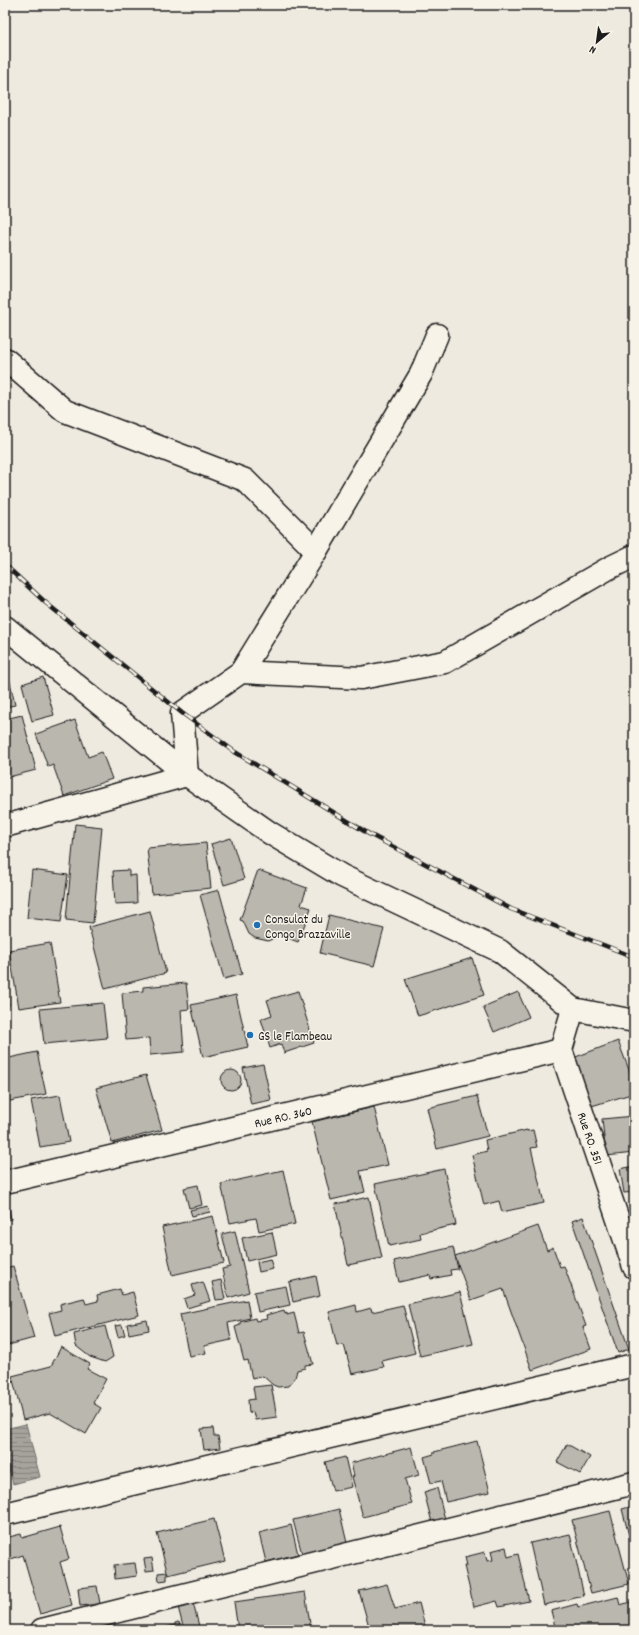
<svg xmlns="http://www.w3.org/2000/svg" width="639" height="1635" font-family="Dekko,sans-serif">
  <defs>
    <pattern id="water-rules" width="6" height="5" patternUnits="userSpaceOnUse"><rect width="6" height="5" fill="#a6a39d"/><path d="M0 2.5h6" fill="none" stroke="#86847f"/></pattern>
  </defs>
  <rect width="100%" height="100%" fill="#eeeae0"/>
  <filter id="ink" filterUnits="userSpaceOnUse"><feTurbulence type="fractalNoise" baseFrequency=".025" numOctaves="2"/><feDisplacementMap in="SourceGraphic" scale="8" xChannelSelector="R" yChannelSelector="G"/><feConvolveMatrix kernelMatrix="1 2 1 2 8 2 1 2 1" color-interpolation-filters="sRGB"/></filter>
  <g filter="url(#ink)">
    <path fill="url(#water-rules)" stroke="#6f6d69" d="M26 1424 40 1477 13 1484 5 1454V1429Z"/>
    <g fill="#bab7af" stroke="#1c1c1c">
      <path d="M5 672H8L15 705 5 707Z"/>
      <path d="M43 677 54 715 32 721 22 684Z"/>
      <path d="M22 715 36 770 5 778V719Z"/>
      <path d="M75 720 88 757 102 752 112 779 64 796 53 765 48 767 36 734Z"/>
      <path d="M75 824 102 827 93 923 66 920Z"/>
      <path d="M231 838 244 879 224 885 211 844Z"/>
      <path d="M206 843 211 888 152 894 147 848Z"/>
      <path d="M32 870 68 875 61 922 27 918Z"/>
      <path d="M129 870V876L136 875 137 903 115 904 113 871Z"/>
      <path d="M258 870 307 888 301 905 311 908 298 942 280 935 268 941 255 938 249 934 243 921 240 920Z"/>
      <path d="M219 890 242 974 224 979 200 895Z"/>
      <path d="M150 911 166 973 105 989 89 927Z"/>
      <path d="M329 915 384 929 374 966 320 953Z"/>
      <path d="M50 943 60 1002 19 1008 9 950Z"/>
      <path d="M472 958 484 995 418 1016 405 979Z"/>
      <path d="M5 977 9 1005H5Z"/>
      <path d="M186 983 189 1009 181 1010 184 1052 150 1055 149 1038 126 1040 122 993 143 991V987Z"/>
      <path d="M298 991 314 1043 284 1053 281 1044 270 1048 261 1019 272 1015 267 1000Z"/>
      <path d="M518 992 529 1017 494 1032 483 1007Z"/>
      <path d="M236 995 248 1047 203 1057 191 1005Z"/>
      <path d="M103 1003 107 1038 44 1044 40 1009Z"/>
      <path d="M618 1041 634 1083V1085L629 1087 631 1094 585 1108 573 1058Z"/>
      <path d="M5 1042 9 1058 37 1052 46 1094 5 1102Z"/>
      <path d="M263 1064 271 1100 251 1104 243 1068Z"/>
      <circle cx="231" cy="1080" r="10"/>
      <path d="M146 1075 162 1130 112 1143 96 1088Z"/>
      <path d="M60 1095 69 1142 40 1147 31 1100Z"/>
      <path d="M477 1096 488 1136 437 1149 427 1108Z"/>
      <path d="M374 1107 388 1165 360 1171 365 1192 331 1200 312 1122Z"/>
      <path d="M634 1116V1153L606 1156 602 1119Z"/>
      <path d="M527 1130V1131L533 1130 537 1147 531 1148 544 1203 502 1212 499 1201 484 1205 472 1155 487 1151 485 1140Z"/>
      <path d="M634 1166V1192L624 1193 620 1169Z"/>
      <path d="M444 1169 456 1225 420 1233 421 1239 389 1246 375 1184Z"/>
      <path d="M283 1170 295 1224 259 1231 256 1218 230 1223 221 1184Z"/>
      <path d="M198 1185 202 1205 189 1208 184 1188Z"/>
      <path d="M369 1197 382 1258 348 1265 335 1204Z"/>
      <path d="M8 1204 11 1219 5 1220V1205Z"/>
      <path d="M208 1206 210 1212 192 1216 190 1210Z"/>
      <path d="M213 1216 224 1263 172 1275 162 1227Z"/>
      <path d="M583 1217 629 1349 618 1353 572 1221Z"/>
      <path d="M538 1226 547 1250 553 1247 560 1267 564 1266 586 1326 583 1327 591 1349 532 1370 503 1289 471 1300 455 1256Z"/>
      <path d="M235 1231 249 1292 228 1298 222 1269 230 1267 222 1234Z"/>
      <path d="M272 1232 277 1254 247 1261 242 1238Z"/>
      <path d="M453 1247 458 1269 450 1270 451 1275 431 1279 430 1275 399 1282 394 1261Z"/>
      <path d="M270 1259 273 1269 259 1272 257 1262Z"/>
      <path d="M13 1266 34 1338 5 1346V1268Z"/>
      <path d="M316 1276 320 1296 293 1302 289 1282Z"/>
      <path d="M221 1280 225 1299 216 1300 212 1282Z"/>
      <path d="M203 1282 210 1301 187 1308 184 1299 195 1295 192 1285Z"/>
      <path d="M286 1286 290 1305 258 1312 254 1292Z"/>
      <path d="M120 1289 122 1295 133 1292 139 1315 55 1336 49 1313 61 1310 60 1304 84 1298 86 1304 98 1301 97 1295Z"/>
      <path d="M460 1292 473 1344 420 1356 408 1304Z"/>
      <path d="M247 1300 250 1318 228 1323 231 1340 204 1346 206 1353 189 1356 180 1314Z"/>
      <path d="M356 1305 357 1312 371 1308 372 1312 403 1305 415 1353 382 1361 384 1367 352 1374 344 1345 337 1346 329 1312Z"/>
      <path d="M284 1310 285 1314 287 1313V1315L294 1313 299 1333 304 1332 313 1364 305 1365V1368L297 1370 295 1378 288 1386 278 1387 273 1385 263 1376 252 1379 248 1360 244 1361 235 1327 240 1325V1322L255 1318 256 1321 267 1319 266 1315Z"/>
      <path d="M147 1320 149 1330 129 1334 127 1324Z"/>
      <path d="M122 1325 125 1335 118 1337 115 1326Z"/>
      <path d="M105 1326 113 1357 105 1362 90 1357 76 1346 74 1334Z"/>
      <path d="M61 1347 90 1364 87 1369 106 1379 93 1403 101 1408 86 1434 50 1413 23 1420 12 1376 51 1366Z"/>
      <path d="M271 1385 277 1417 255 1420 253 1412 249 1413 248 1400 255 1399 253 1387Z"/>
      <path d="M213 1428 214 1436H218L220 1448 204 1450 201 1429Z"/>
      <path d="M477 1441 490 1492 446 1502 441 1481 431 1483 424 1457 434 1454V1452Z"/>
      <path d="M567 1444 590 1457 580 1474 557 1462Z"/>
      <path d="M411 1447 419 1475 405 1479 412 1504 363 1517 352 1477 354 1476 351 1463Z"/>
      <path d="M345 1457 352 1487 333 1491 325 1462Z"/>
      <path d="M437 1488 447 1527 434 1530 424 1492Z"/>
      <path d="M634 1506V1555L622 1509Z"/>
      <path d="M339 1509 347 1543 302 1554 293 1520Z"/>
      <path d="M610 1511 629 1584 591 1593 572 1520Z"/>
      <path d="M214 1519 225 1561 168 1575 157 1533Z"/>
      <path d="M291 1525 298 1554 266 1562 259 1533Z"/>
      <path d="M60 1527 69 1559 60 1562 72 1605 40 1614 23 1555 5 1561V1538L21 1534 22 1538Z"/>
      <path d="M570 1534 584 1596 544 1605 530 1543Z"/>
      <path d="M506 1547 508 1557 518 1554 529 1601 499 1607 497 1601 474 1607 464 1566H467L465 1557 485 1552 487 1561 493 1560 491 1551Z"/>
      <path d="M152 1558 154 1570 146 1571 144 1559Z"/>
      <path d="M135 1563 137 1576 115 1579 114 1565Z"/>
      <path d="M167 1572V1580L159 1581 158 1573Z"/>
      <path d="M387 1584 395 1609 419 1603 426 1630H370L359 1591Z"/>
      <path d="M97 1586 100 1604 80 1606 78 1588Z"/>
      <path d="M305 1592 311 1630H238L234 1602Z"/>
      <path d="M618 1597 620 1605 634 1601V1630H556L551 1611 577 1604 578 1607Z"/>
      <path d="M193 1603 200 1630H184L178 1607Z"/>
      <path d="M179 1622 181 1630H155L175 1625V1623Z"/>
    </g>
    <g fill="none" stroke-linecap="round" stroke-linejoin="round">
      <g stroke="#1c1c1c" stroke-width="25">
        <g id="minor">
          <path d="M5 359 65 411 245 480 316 551 241 672 182 713 187 775 5 826"/>
          <path d="M316 551 421 374 437 335"/>
          <path d="M5 627 187 775 270 833 342 876 500 951 573 1009 634 1021"/>
          <path d="M241 672 361 678 445 662 609 568 634 556"/>
          <path d="M573 1009 561 1050 634 1267"/>
          <path d="M5 1182 561 1050"/>
          <path d="M5 1514 634 1365"/>
          <path d="M42 1630 634 1483"/>
        </g>
      </g>
      <use href="#minor" stroke="#f7f3e8" stroke-width="22"/>
      <g stroke="#1c1c1c" stroke-width="4.5">
        <path id="rail" d="M5 565 46 603 182 713 235 752 369 834 511 909 634 957"/>
      </g>
      <use href="#rail" stroke="#f7f3e8" stroke-width="3" stroke-dasharray="9" stroke-linecap="butt"/>
    </g>
  </g>
  <g fill="#1f6fb2" stroke="#f7f3e8" stroke-width="1.5">
    <circle cx="257" cy="925" r="4"/>
    <circle cx="250" cy="1035" r="4"/>
  </g>
  <g text-anchor="middle" stroke-width="3" stroke-linejoin="round" paint-order="stroke">
    <g font-size="13" fill="#1c1c1c" stroke="#f7f3e8" text-anchor="start">
      <text x="265" y="923">Consulat du<tspan x="265" dy="15">Congo Brazzaville</tspan></text>
      <text x="258" y="1040">GS le Flambeau</text>
    </g>
    <g font-size="13" fill="#1c1c1c" stroke="#f7f3e8">
      <text transform="translate(283 1116) rotate(-13)" y="5">Rue RO. 360</text>
      <text transform="translate(591 1138) rotate(71)" y="5">Rue RO. 351</text>
    </g>
  </g>
  <rect width="639" height="1635" fill="none" stroke="#f7f3e8" stroke-width="20"/>
  <rect x="10" y="10" width="619" height="1615" fill="none" stroke="#1c1c1c" stroke-width="1.5" filter="url(#ink)"/>
  <g transform="translate(597 42) rotate(209)" stroke="#f7f3e8" stroke-width="3" paint-order="stroke">
  <path d="M0-3L7 15L0 10L-7 15Z" fill="#1c1c1c"/>
  <text y="-6" font-size="11" font-weight="bold" text-anchor="middle" fill="#1c1c1c">N</text>
  </g>
</svg>
